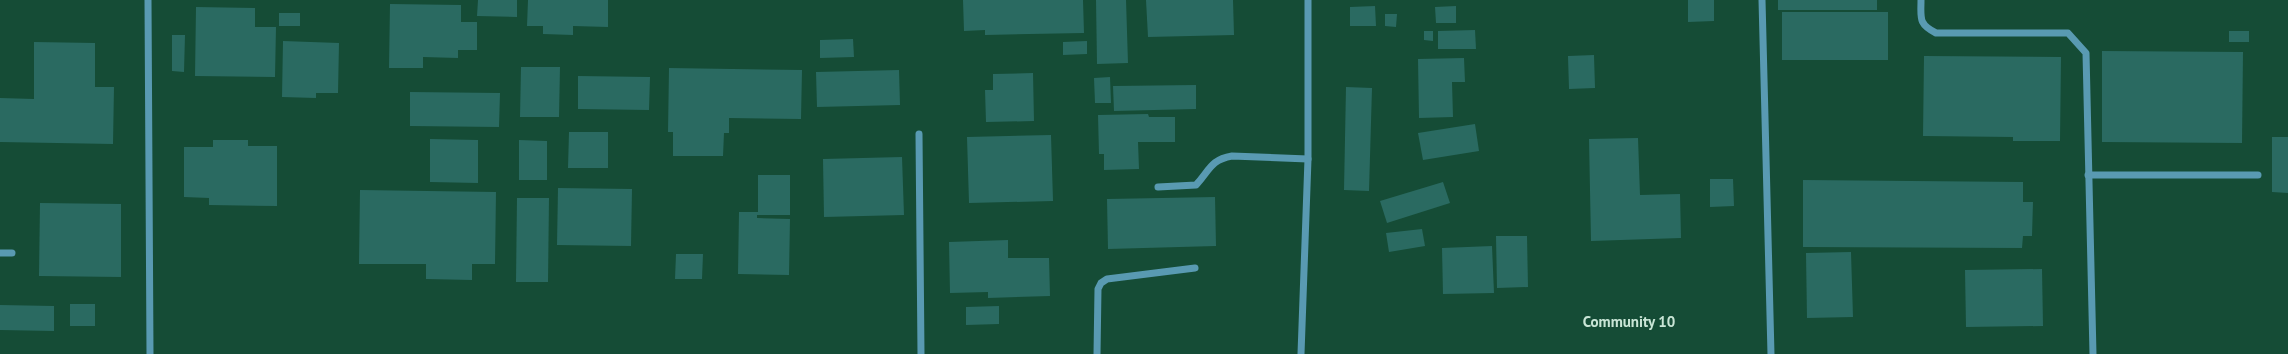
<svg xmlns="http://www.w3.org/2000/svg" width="2288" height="354" font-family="'PT Sans',sans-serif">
  <rect width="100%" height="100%" fill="#154c36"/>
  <g fill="#2a6a61">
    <path d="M478 0H517V17L477 16Z"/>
    <path d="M528 0H608V27L573 26V35L543 34V26H527Z"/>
    <path d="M963 0H1083L1084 33 985 35V30L964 31Z"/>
    <path d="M1096 0H1126L1128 63 1097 64Z"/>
    <path d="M1146 0H1233L1234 35 1148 37Z"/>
    <path d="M1688 0H1714V21L1688 22Z"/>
    <rect x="1778" y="0" width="99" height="10"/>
    <path d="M390 4 461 5V22H477V50H458V58L423 57V68H389Z"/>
    <path d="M1375 6 1376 26H1350V7Z"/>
    <path d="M1456 6V23H1436L1435 7Z"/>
    <path d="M196 7 255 8V27H276L275 77 195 76Z"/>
    <rect x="1782" y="12" width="106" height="48"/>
    <rect x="279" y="13" width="21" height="13"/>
    <path d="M1385 14H1397L1396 27 1385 26Z"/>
    <path d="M1475 30 1476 49H1438V31Z"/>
    <path d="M1424 31H1433V41L1424 40Z"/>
    <rect x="2229" y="31" width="20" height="11"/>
    <path d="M172 35H185L184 72 172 71Z"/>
    <path d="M853 39 854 57 820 58V40Z"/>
    <path d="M283 41 339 43 338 93H316V98L282 97Z"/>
    <path d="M1087 41V54L1063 55V42Z"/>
    <path d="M34 42 95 43V87H114L113 144 0 142V98L34 99Z"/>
    <path d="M2102 51 2243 52 2242 143 2102 142Z"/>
    <path d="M1594 55 1595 88 1569 89 1568 56Z"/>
    <path d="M1924 56 2061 57 2060 141H2013V137L1923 136Z"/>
    <path d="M1464 58 1465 82H1452L1453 117 1419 118 1418 59Z"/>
    <path d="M521 67H560L559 117H520Z"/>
    <path d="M669 68 802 70 801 119 729 118V133H724L723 156H673V132H668Z"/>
    <path d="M899 70 900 105 817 107 816 72Z"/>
    <path d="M1033 73 1034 121 986 122 985 90H993V74Z"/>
    <path d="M578 76 650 77 649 110 578 109Z"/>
    <path d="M1110 77 1111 103H1095L1094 78Z"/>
    <path d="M1196 85V109L1114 111 1113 86Z"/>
    <path d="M1346 87 1372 88 1369 191 1344 190Z"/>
    <path d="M410 92 500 93 499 127 410 126Z"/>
    <path d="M1148 114 1149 117H1175V142H1138L1139 169 1104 170V154H1099L1098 115Z"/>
    <path d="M1475 124 1479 151 1423 160 1418 133Z"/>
    <path d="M569 132H608V168H568Z"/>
    <path d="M1051 135 1053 201 969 203 967 137Z"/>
    <path d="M2272 137H2288V193L2272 192Z"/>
    <path d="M1638 138 1640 195 1680 194 1681 238 1591 241 1589 139Z"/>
    <path d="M430 139 478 140V183L430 182Z"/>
    <path d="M213 140H248V146H277V206L209 205V198L184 197V147H213Z"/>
    <path d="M519 140 547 141V180H519Z"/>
    <path d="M902 157 904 215 824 217 823 159Z"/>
    <path d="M758 175H790V215H757V218L790 219 789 275 738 274 739 212H758Z"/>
    <path d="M1710 179H1733L1734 206 1710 207Z"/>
    <path d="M1803 180 2023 182V202H2033L2032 236H2023L2022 248 1803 247Z"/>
    <path d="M1443 182 1450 203 1387 223 1380 201Z"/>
    <path d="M558 188 632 189 631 246 557 245Z"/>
    <path d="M360 190 496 192 495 264H472V280L426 279V264H359Z"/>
    <path d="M1215 197 1216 246 1108 249 1107 199Z"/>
    <path d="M517 198H549L548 282H516Z"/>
    <path d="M40 203 121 204V277L39 276Z"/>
    <path d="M1422 229 1425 246 1389 252 1386 233Z"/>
    <path d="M1496 236H1527L1528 287 1497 288Z"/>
    <path d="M1008 240V258H1049L1050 296 988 298V292L950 293 949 242Z"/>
    <path d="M1492 246 1494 293 1443 294 1442 248Z"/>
    <path d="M1851 252 1853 317 1807 318 1806 253Z"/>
    <path d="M676 254H703L702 279H675Z"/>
    <path d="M2042 269 2043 326 1966 327 1965 270Z"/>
    <rect x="70" y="304" width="25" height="22"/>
    <path d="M0 305 54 306V331L0 330Z"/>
    <path d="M999 306V324L966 325V307Z"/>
  </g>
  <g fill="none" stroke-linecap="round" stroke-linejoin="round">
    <g stroke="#599ab2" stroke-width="7">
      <path d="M148 0 150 354"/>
      <path d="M1762 0 1771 354"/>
      <path d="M1921 0C1921 18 1918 24 1936 33H2068L2086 53 2093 354"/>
      <path d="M919 134 921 354"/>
      <path d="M2088 175H2258"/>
      <path d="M1158 187 1196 185C1210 170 1210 160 1232 156L1308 159"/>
      <path d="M0 253H12"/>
      <path d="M1097 354 1098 289 1101 283 1107 279 1195 268"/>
      <path d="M1301 354 1308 159V0"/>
    </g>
  </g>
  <g text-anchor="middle" stroke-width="3.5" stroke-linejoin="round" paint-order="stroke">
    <g font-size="15" font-weight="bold" fill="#c9e5d6" stroke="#154c36">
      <text x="1629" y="327">Community 10</text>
    </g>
  </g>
</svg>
